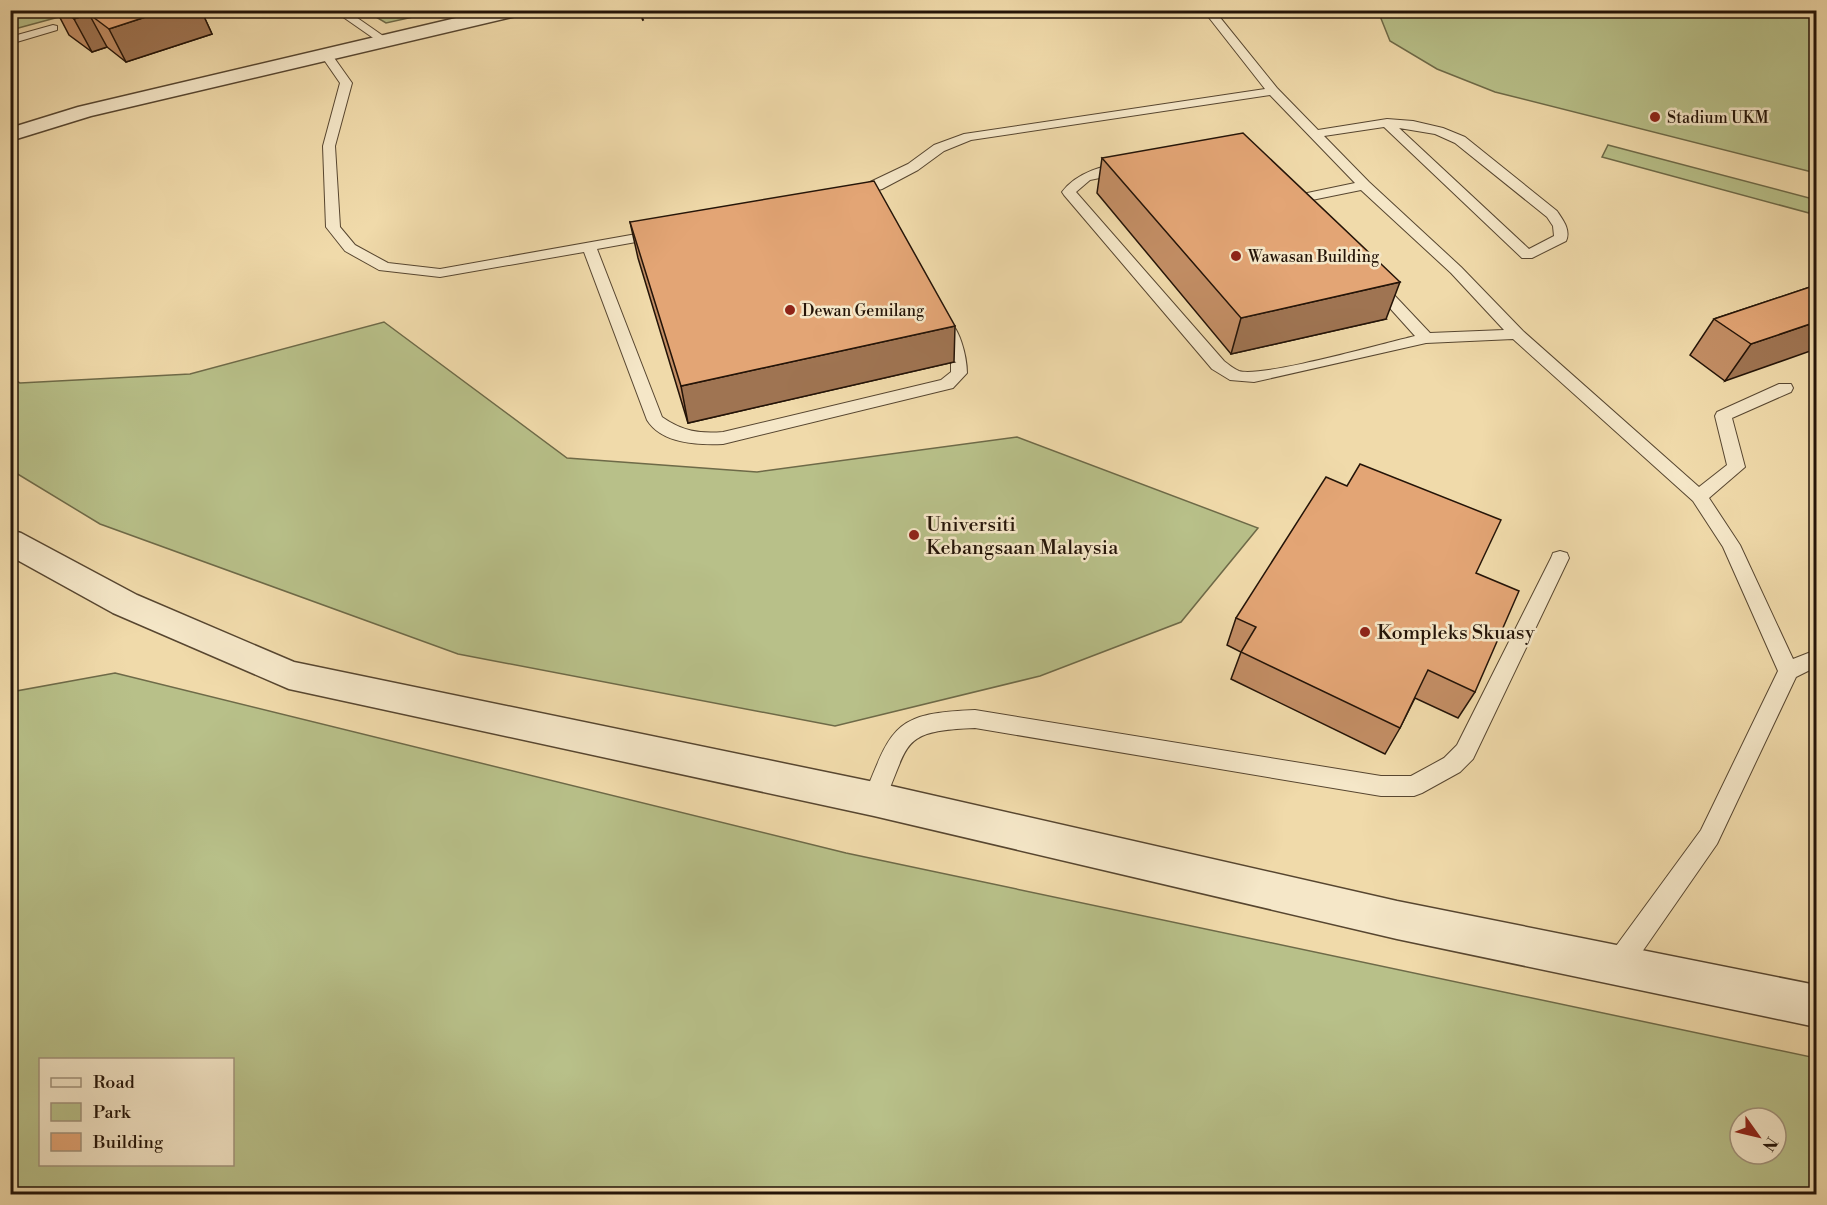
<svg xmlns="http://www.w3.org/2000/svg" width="1827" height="1205" font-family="'Libre Bodoni',serif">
  <rect width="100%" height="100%" fill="#f0daaa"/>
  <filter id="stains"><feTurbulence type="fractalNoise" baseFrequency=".00333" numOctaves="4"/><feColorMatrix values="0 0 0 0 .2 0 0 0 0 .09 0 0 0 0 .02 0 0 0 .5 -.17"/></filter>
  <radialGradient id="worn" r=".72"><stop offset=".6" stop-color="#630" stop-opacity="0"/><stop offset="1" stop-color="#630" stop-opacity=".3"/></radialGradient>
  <g fill="#b8c089" stroke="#6e6a48" stroke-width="1.5" fill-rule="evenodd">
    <path d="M11 11H81L11 30Z"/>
    <path d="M366 11V10L440 11 386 23Z"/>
    <path d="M1378 11H1816V173L1495 92 1437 69 1390 41Z"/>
    <path d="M1608 145 1813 199 1809 213 1602 157Z"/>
    <path d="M384 322 567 458 757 472 1017 437 1258 528 1181 622 1040 676 835 726 458 654 100 524 11 470V378L20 383 190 374Z"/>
    <path d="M115 673 846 853 1816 1058V1194H11V692ZM40 1060H232V1164H40ZM1740 1118H1776V1154H1740Z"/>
  </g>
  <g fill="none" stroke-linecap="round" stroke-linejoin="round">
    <g stroke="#574630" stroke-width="2">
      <g id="lane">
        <path d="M333 10H346L389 40 383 43 379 42Z"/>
        <path d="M1203 10H1214L1277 88 1318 130 1387 119 1413 121 1443 128 1465 137 1557 211C1563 220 1571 230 1566 241L1532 258H1522L1384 127 1324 136 1369 182 1461 267 1523 331 1699 487 1727 465 1715 416 1717 412 1779 384H1791L1793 388 1791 392 1732 418 1745 467 1709 498 1740 545 1793 659 1816 650V667L1796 677 1717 844 1626 975 1617 978 1608 975 1605 966 1608 957 1701 830 1778 671 1723 547 1693 501 1513 339 1426 343 1254 382 1230 380 1212 369 1064 195 1062 192C1075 174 1107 161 1129 166L1131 169 1129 172 1090 180 1076 192 1224 361C1228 364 1234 369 1239 371 1262 378 1385 343 1415 336L1370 286 1368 283 1375 279 1380 280 1430 333 1504 330 1451 273 1361 190 1307 201 1313 208 1306 212 1301 211 1291 199 1293 196 1355 183 1270 95 971 140 944 151 918 170 882 189 852 198 845 194 908 164 934 145 964 134 1265 89ZM1399 128 1435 134 1455 143 1547 217 1553 226 1554 236 1529 249Z"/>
        <path d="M53 25 57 26V30L10 44V37Z"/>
        <path d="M326 51 330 52 352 83 335 146 340 227 355 245 388 263 440 269 659 230 664 231 666 234 664 237 597 249 662 417C682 431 699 434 723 432L941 380 951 372V355L936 324 944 319C960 323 967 359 967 373L953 388 723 444C698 445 662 444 647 420L584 252 440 277 379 270 345 251 326 227 323 146 340 83 320 54Z"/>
        <path d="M1560 551 1567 553 1569 558 1473 759 1460 772 1422 793 1414 796H1381L975 728C897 731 911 744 882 806L874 809 866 806 863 799C892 727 893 713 975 710L1381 776H1411L1444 758 1457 745 1551 558 1553 553Z"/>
      </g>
    </g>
    <g stroke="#574630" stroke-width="3">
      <g id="street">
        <path d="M490 10H525L523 14 516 16 91 116 10 141V128L78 107Z"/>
        <path d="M10 530 21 533 137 595 294 662 874 782 1397 901 1816 985V1027L1397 939 874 816 289 689 113 613 10 556Z"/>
      </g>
    </g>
    <path stroke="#241408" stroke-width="2" stroke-dasharray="3 1.5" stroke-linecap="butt" d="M638 10 644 22"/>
    <use href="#lane" fill="#f5e7c8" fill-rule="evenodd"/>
    <use href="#street" fill="#f5e7c8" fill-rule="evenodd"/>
  </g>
  <g fill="#c38e65" stroke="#241408" stroke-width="1.5">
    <path d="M56 10H201L212 34 126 62 107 47 92 52 69 35Z"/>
    <path d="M1102 158 1386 319 1231 354 1097 193Z"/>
    <path d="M630 222 954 362 688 423 638 258Z"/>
    <path d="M1816 285 1725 381 1690 355 1714 319Z"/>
    <path d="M1476 573 1475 692 1458 718 1415 698 1400 728 1385 754 1231 679 1241 652 1227 645 1236 618Z"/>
  </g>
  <g fill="#9f7452" stroke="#241408" stroke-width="1.5">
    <path d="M167 10H201L212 34 126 62 109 29Z"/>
    <path d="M89 14 107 47 92 52 74 19Z"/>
    <path d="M1400 282 1386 319 1231 354 1241 318Z"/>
    <path d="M1816 322V349L1725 381 1751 344Z"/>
    <path d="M955 326 954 362 688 423 681 386Z"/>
  </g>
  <g fill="#e3a575" stroke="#241408" stroke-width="1.5">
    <path d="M62 10H167L109 29 89 14 74 19Z"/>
    <path d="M1243 133 1400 282 1241 318 1102 158Z"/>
    <path d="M874 181 955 326 681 386 630 222Z"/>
    <path d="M1816 285V322L1751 344 1714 319Z"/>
    <path d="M1360 464 1501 520 1476 573 1519 591 1475 692 1428 670 1400 728 1241 652 1256 627 1236 618 1326 477 1347 486Z"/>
  </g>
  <g fill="#8f2418" stroke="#f5e7c8" stroke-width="2">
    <circle cx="1655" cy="117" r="6"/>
    <circle cx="1236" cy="256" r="6"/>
    <circle cx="790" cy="310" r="6"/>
    <circle cx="914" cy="535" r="6"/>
    <circle cx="1365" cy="632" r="6"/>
  </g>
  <g text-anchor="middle" stroke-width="5" stroke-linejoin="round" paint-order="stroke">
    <g font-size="16" fill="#241408" stroke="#f5e7c8" text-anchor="start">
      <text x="1667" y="123">Stadium UKM</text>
      <text x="1248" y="262">Wawasan Building</text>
      <text x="802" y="316">Dewan Gemilang</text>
    </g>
    <g font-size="20" fill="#241408" stroke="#f5e7c8" text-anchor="start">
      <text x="926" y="531">Universiti<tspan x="926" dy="23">Kebangsaan Malaysia</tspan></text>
      <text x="1377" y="639">Kompleks Skuasy</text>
    </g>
  </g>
  <rect width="1827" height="1205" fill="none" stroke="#f0daaa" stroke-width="36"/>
  <rect x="12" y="12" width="1803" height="1181" fill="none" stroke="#241408" stroke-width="3"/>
  <rect x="18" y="18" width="1791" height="1169" fill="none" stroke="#241408" stroke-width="1.5"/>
  <rect x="39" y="1058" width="195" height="108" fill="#f5e7c8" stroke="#a1937b" stroke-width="1.5"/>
  <rect x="51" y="1078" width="30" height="9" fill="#f5e7c8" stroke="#a1937b" stroke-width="1.5"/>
  <text x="93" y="1088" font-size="18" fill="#241408">Road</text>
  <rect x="51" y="1103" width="30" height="18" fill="#b8c089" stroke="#a1937b" stroke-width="1.5"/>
  <text x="93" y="1118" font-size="18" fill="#241408">Park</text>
  <rect x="51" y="1133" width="30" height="18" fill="#e3a575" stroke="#a1937b" stroke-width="1.5"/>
  <text x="93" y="1148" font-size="18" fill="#241408">Building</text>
  <g transform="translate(1758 1136) rotate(124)"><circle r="28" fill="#f5e7c8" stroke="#a1937b" stroke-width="1.5"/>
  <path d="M0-4.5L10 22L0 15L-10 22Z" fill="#8f2418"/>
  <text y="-9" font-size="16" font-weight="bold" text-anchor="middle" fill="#241408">N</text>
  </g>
  <rect width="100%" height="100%" filter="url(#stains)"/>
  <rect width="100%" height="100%" fill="url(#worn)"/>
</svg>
